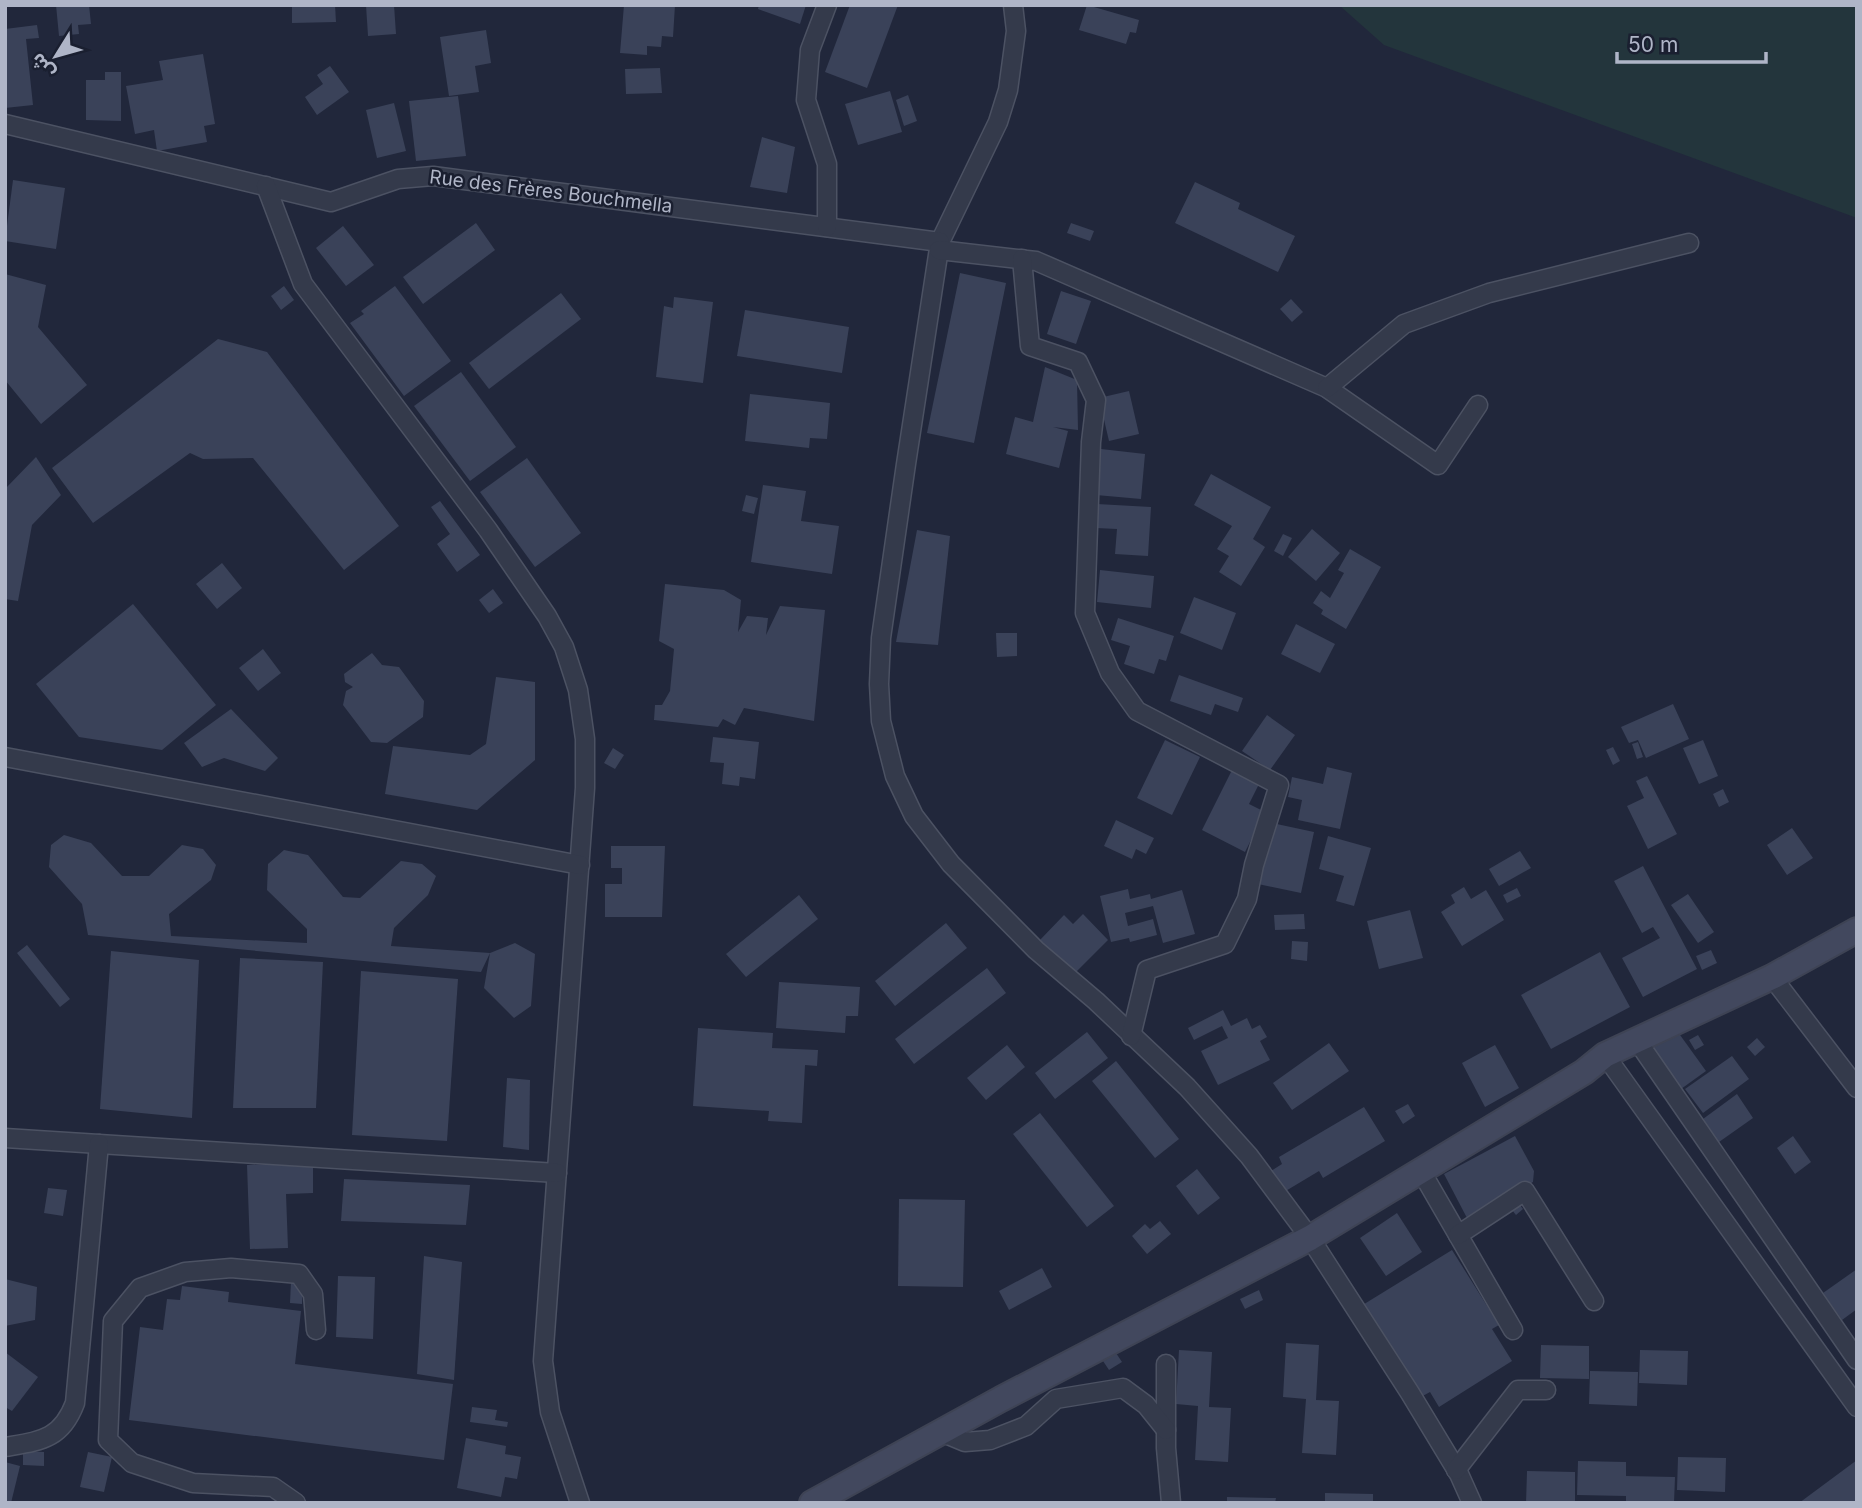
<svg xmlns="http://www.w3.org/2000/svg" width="1862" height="1508" font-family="Inter,'Noto Sans Arabic',sans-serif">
  <rect width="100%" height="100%" fill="#21273b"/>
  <path fill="#23353c" d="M1339 5H1857V218L1384 45Z"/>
  <g fill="#3a4259">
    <path d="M56 5H89L91 24 78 25 79 34 59 36Z"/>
    <path d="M292 5H335L336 22 292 23Z"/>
    <path d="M366 5H394L396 34 368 36Z"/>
    <path d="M624 5H675L673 37 662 36 661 47 647 46V55L620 53Z"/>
    <path d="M759 5H806L800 24 758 9Z"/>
    <path d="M850 5H898L867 88 825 72Z"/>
    <path d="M1087 5 1139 20 1136 33 1130 32 1126 44 1079 30Z"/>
    <path d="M37 25 39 38 26 39 33 105 5 108V29Z"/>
    <path d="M486 30 491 63 475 66 479 92 449 96 440 37Z"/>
    <path d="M203 54 215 124 204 126 207 142 157 151 154 130 135 134 126 86 163 80 159 61Z"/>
    <path d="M330 66 349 92 317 115 305 97 323 84 317 75Z"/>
    <path d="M660 68 662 93 626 94 625 69Z"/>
    <path d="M105 72H121V121L86 120V80H105Z"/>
    <path d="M890 91 902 132 858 145 845 104Z"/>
    <path d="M908 95 917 121 904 126 896 100Z"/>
    <path d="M458 96 466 156 416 161 409 101Z"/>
    <path d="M394 103 406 151 377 158 366 110Z"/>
    <path d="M762 137 795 147 787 193 750 187Z"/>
    <path d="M13 180 65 188 56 249 5 241Z"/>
    <path d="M1195 182 1240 203 1238 209 1295 236 1278 272 1175 223Z"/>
    <path d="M476 223 495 250 423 304 403 277Z"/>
    <path d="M1071 223 1094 231 1090 241 1067 233Z"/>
    <path d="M343 226 374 265 346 286 316 248Z"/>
    <path d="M960 273 1006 283 974 443 927 433Z"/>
    <path d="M5 274 46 285 38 327 87 385 41 424 5 380Z"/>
    <path d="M284 286 294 300 281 310 271 296Z"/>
    <path d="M395 286 451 361 404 396 350 323 364 314 361 311Z"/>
    <path d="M1061 291 1091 301 1076 344 1047 334Z"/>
    <path d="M561 293 581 319 489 389 469 363Z"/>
    <path d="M674 297 713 302 703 383 656 377 664 306 673 308Z"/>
    <path d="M1291 299 1303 312 1292 322 1280 309Z"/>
    <path d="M745 310 849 327 842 373 737 356Z"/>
    <path d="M218 339 267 352 399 526 344 570 253 458 203 459 190 453 93 523 52 468Z"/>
    <path d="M1045 367 1077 380 1078 430 1053 427 1068 431 1059 468 1006 454 1015 417 1033 422Z"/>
    <path d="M461 372 516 447 470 481 414 406Z"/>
    <path d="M1129 391 1139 434 1109 441 1099 398Z"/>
    <path d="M750 394 830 403 827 439 810 438 809 448 745 441Z"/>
    <path d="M1101 449 1145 454 1141 499 1096 495Z"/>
    <path d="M36 457 61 495 32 525 18 601 5 599V489Z"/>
    <path d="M527 458 581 533 535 567 480 492Z"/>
    <path d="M1211 474 1271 507 1253 539 1265 547 1241 586 1219 572 1229 556 1217 549 1232 526 1194 505Z"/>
    <path d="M763 485 806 491 801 521 839 526 832 574 751 562Z"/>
    <path d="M746 495 758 498 754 514 742 511Z"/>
    <path d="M440 501 480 555 457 572 437 544 450 534 431 507Z"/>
    <path d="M1097 504 1151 507 1148 556 1115 554 1117 529 1096 528Z"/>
    <path d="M1312 529 1340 553 1316 581 1288 557Z"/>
    <path d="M917 530 950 536 938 645 896 642Z"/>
    <path d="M1283 534 1292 538 1283 556 1274 551Z"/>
    <path d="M1350 549 1381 567 1346 629 1321 614 1323 610 1313 603 1321 591 1330 598 1344 573 1338 570Z"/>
    <path d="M222 563 242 588 217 609 196 584Z"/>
    <path d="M1100 570 1154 576 1151 608 1097 602Z"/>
    <path d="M665 584 724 590 741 600 738 632 747 616 768 618 766 635 780 606 825 610 814 721 744 708 735 725 723 719 718 727 654 720 655 705H662L670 691 674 649 659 641Z"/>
    <path d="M493 589 503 603 489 613 479 600Z"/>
    <path d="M1194 597 1236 613 1222 650 1180 633Z"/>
    <path d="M133 604 216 705 162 750 79 737 36 684Z"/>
    <path d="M1118 618 1174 636 1166 661 1159 659 1154 674 1124 664 1130 646 1111 640Z"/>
    <path d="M1296 624 1335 644 1320 673 1281 654Z"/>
    <path d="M996 633H1017V656L997 657Z"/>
    <path d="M263 649 281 673 258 691 239 668Z"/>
    <path d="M372 653 382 665 399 667 424 701 423 717 387 743 371 742 343 705 346 691 353 687 345 682 344 674Z"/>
    <path d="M1179 675 1243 698 1238 712 1215 704 1211 715 1170 701Z"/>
    <path d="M496 677 535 682V760L477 810 385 794 393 746 470 755 486 744Z"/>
    <path d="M1673 704 1689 739 1646 758 1638 740 1629 743 1621 727Z"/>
    <path d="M231 709 278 758 265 771 224 758 202 767 184 743Z"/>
    <path d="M1267 715 1295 735 1270 770 1242 751Z"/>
    <path d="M713 737 759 742 755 779 740 777 739 786 722 784 724 763 710 762Z"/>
    <path d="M1165 740 1200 757 1172 815 1137 798Z"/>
    <path d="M1703 740 1718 776 1699 784 1683 748Z"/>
    <path d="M1638 742 1643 757 1637 759 1632 744Z"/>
    <path d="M1613 747 1620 761 1613 765 1606 750Z"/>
    <path d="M613 748 624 755 615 769 604 763Z"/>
    <path d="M1327 767 1352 773 1340 829 1298 820 1302 800 1288 797 1292 777 1323 784Z"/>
    <path d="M1232 770 1259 784 1249 804 1265 812 1245 852 1202 830Z"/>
    <path d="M1647 776 1677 834 1648 849 1627 806 1644 798 1636 781Z"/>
    <path d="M1723 789 1729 802 1719 807 1713 794Z"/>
    <path d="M1116 820 1154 838 1146 854 1136 849 1132 859 1104 846Z"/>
    <path d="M1272 823 1314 832 1301 893 1258 884Z"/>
    <path d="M1792 828 1813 858 1787 875 1767 845Z"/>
    <path d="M64 835 91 843 122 876H149L182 845 203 849 216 865 211 880 169 914 171 936 307 943V929L267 890 268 864 284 850 308 855 343 897 360 898 401 861 422 864 436 876 428 895 394 928 391 946 490 953 515 943 535 954 531 1006 514 1018 484 988 490 953 481 972 88 935 82 904 49 867 51 845Z"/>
    <path d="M1328 836 1371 848 1354 906 1336 901 1344 876 1319 869Z"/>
    <path d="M611 846H665L662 917H605V884H622V868H611Z"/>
    <path d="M1520 851 1531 868 1499 886 1489 869Z"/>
    <path d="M1643 866 1697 969 1643 997 1622 958 1660 938 1653 927 1642 933 1614 881Z"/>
    <path d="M1464 887 1471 899 1486 890 1504 920 1462 946 1441 912 1455 903 1451 895Z"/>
    <path d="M1517 888 1521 896 1507 903 1503 895Z"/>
    <path d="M1128 889 1130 899 1150 894 1151 899 1182 890 1195 934 1163 943 1153 906 1125 913 1128 926 1153 919 1157 935 1130 942 1129 938 1111 942 1100 896Z"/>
    <path d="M1688 894 1714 932 1698 943 1671 905Z"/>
    <path d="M799 895 818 919 746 977 726 954Z"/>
    <path d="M1410 910 1423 958 1379 969 1367 921Z"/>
    <path d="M1083 914 1108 940 1074 974 1040 940 1064 915 1073 924Z"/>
    <path d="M1304 914 1305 929 1275 930 1274 915Z"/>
    <path d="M946 923 967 948 895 1006 875 981Z"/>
    <path d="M1292 941 1308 942 1307 961 1291 959Z"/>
    <path d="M27 945 70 999 60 1007 17 953Z"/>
    <path d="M1711 950 1717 963 1702 970 1696 956Z"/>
    <path d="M111 951 199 960 192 1118 100 1109Z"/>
    <path d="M1600 952 1630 1007 1551 1049 1521 995Z"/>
    <path d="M240 958 323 962 316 1108H233Z"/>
    <path d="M987 968 1006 993 914 1064 895 1039Z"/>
    <path d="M361 971 458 979 447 1141 352 1135Z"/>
    <path d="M779 982 860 987 858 1016H846L845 1033 776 1028Z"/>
    <path d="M1223 1010 1231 1026 1247 1018 1252 1029 1260 1025 1267 1037 1260 1041 1270 1060 1218 1085 1201 1051 1228 1038 1222 1026 1194 1040 1188 1028Z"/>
    <path d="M698 1028 773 1033 772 1048 818 1050 817 1066 805 1065 802 1123 768 1121 769 1111 693 1106Z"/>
    <path d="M1675 1028 1706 1071 1681 1089 1650 1046Z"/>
    <path d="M1087 1032 1108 1058 1055 1099 1035 1073Z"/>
    <path d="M1698 1035 1704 1045 1695 1050 1689 1040Z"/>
    <path d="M1757 1038 1765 1047 1755 1056 1747 1047Z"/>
    <path d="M1329 1043 1349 1071 1292 1110 1273 1083Z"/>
    <path d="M1007 1045 1025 1067 986 1100 967 1078Z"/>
    <path d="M1495 1045 1519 1088 1485 1107 1462 1063Z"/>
    <path d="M1732 1056 1749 1079 1703 1113 1685 1089Z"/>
    <path d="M1116 1061 1179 1139 1155 1158 1092 1081Z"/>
    <path d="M507 1078 530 1080 529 1150 503 1147Z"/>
    <path d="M1737 1094 1753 1118 1719 1142 1703 1119Z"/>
    <path d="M1408 1104 1415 1116 1403 1124 1395 1111Z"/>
    <path d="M1364 1107 1385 1141 1323 1178 1319 1171 1284 1192 1271 1171 1282 1164 1279 1157Z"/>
    <path d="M1040 1113 1114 1206 1087 1227 1013 1134Z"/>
    <path d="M1515 1136 1534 1171 1533 1182 1467 1218 1444 1174Z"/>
    <path d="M1793 1136 1811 1162 1795 1174 1777 1148Z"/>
    <path d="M313 1162V1193L286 1194 288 1248 250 1249 247 1165Z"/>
    <path d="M1197 1169 1220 1198 1198 1215 1176 1186Z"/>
    <path d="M344 1179 470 1185 466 1225 341 1221Z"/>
    <path d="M48 1188 67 1190 63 1216 44 1213Z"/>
    <path d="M899 1199 965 1200 963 1287 898 1286Z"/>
    <path d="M1516 1200 1523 1209 1516 1215 1508 1205Z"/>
    <path d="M1397 1213 1422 1252 1386 1276 1360 1238Z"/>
    <path d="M1160 1221 1171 1234 1147 1254 1132 1236 1145 1224 1150 1229Z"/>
    <path d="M1452 1250 1499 1325 1492 1329 1512 1361 1439 1407 1430 1392 1419 1398 1361 1306Z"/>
    <path d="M424 1256 462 1262 454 1380 417 1374Z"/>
    <path d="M1042 1268 1052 1287 1009 1310 999 1291Z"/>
    <path d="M1857 1269V1309L1842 1320 1823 1293Z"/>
    <path d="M338 1276 375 1277 373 1339 336 1337Z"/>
    <path d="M5 1279 37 1287 35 1320 5 1326Z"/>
    <path d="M291 1281 303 1282 302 1304 290 1303Z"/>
    <path d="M182 1286 229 1292 228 1302 301 1311 295 1364 453 1384 444 1460 129 1420 140 1327 163 1330 167 1299 180 1300Z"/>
    <path d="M1259 1290 1263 1300 1245 1309 1240 1299Z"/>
    <path d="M1286 1343 1319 1345 1316 1400 1339 1401 1336 1455 1302 1453 1306 1399 1283 1397Z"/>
    <path d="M1541 1345 1589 1346V1379L1540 1378Z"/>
    <path d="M1114 1350 1122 1362 1109 1370 1101 1358Z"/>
    <path d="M1179 1350 1212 1352 1209 1407 1231 1408 1228 1462 1195 1460 1198 1406 1176 1404Z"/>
    <path d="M1640 1350 1688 1351 1687 1385 1639 1383Z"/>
    <path d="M5 1352 38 1377 12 1411 5 1407Z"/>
    <path d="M1590 1371 1638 1372 1637 1406 1589 1404Z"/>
    <path d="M472 1407 497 1410 495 1420 508 1422 507 1427 470 1422Z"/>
    <path d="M466 1438 506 1446 505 1454 521 1457 517 1479 505 1477 501 1497 457 1488Z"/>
    <path d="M23 1451 44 1452V1466L23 1465Z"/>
    <path d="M88 1452 112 1457 104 1492 80 1487Z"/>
    <path d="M1678 1457 1726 1458 1725 1492 1677 1490Z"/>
    <path d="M1857 1460V1503H1799Z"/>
    <path d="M1578 1461 1626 1462V1476L1675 1477 1674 1503H1626V1496L1577 1495Z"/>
    <path d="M5 1462 20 1466 11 1503H5Z"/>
    <path d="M1527 1471 1575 1472V1503H1526Z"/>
    <path d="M1325 1493 1373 1494V1503H1325Z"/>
    <path d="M1227 1497 1276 1498 1275 1503H1227Z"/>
  </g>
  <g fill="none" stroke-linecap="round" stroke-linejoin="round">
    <g stroke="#4c5263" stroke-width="21">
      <g id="minor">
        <path d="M1013 5 1016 31 1008 90 998 122 940 242 906 464 881 638 879 684 881 721 895 776 914 816 951 864 1036 950 1096 1001 1187 1087 1249 1156 1310 1238 1410 1393 1459 1474 1472 1503"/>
        <path d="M5 124 331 202 398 179 433 176 940 242"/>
        <path d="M266 186 303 284 488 530 547 616 564 647 578 690 585 739V788L543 1361 550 1412 580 1503"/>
        <path d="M827 227V164L806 100 810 50 827 5"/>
        <path d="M939 250 1036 261 1327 388 1438 465 1478 405"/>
        <path d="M1022 259 1030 346 1078 362 1096 400 1091 442 1085 613 1110 673 1137 711 1279 785 1254 865 1247 899 1225 944 1147 970 1131 1036"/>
        <path d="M1327 388 1404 324 1489 293 1689 243"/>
        <path d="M5 757 580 865"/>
        <path d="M1772 977 1857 1088"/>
        <path d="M1638 1042 1857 1360"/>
        <path d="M1605 1055 1857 1407"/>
        <path d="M5 1138 557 1173"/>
        <path d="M1421 1171 1513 1330"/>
        <path d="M1458 1235 1525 1191 1594 1301"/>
        <path d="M1166 1364V1448L1171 1503"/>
        <path d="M941 1432 965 1442 990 1440 1026 1426 1056 1399 1123 1388 1146 1405 1166 1430"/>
        <path d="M5 1447C40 1441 61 1440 75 1403L99 1144"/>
        <path d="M1456 1470 1518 1390H1546"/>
        <path d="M296 1503 273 1487 193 1483 132 1463 108 1440 113 1321 140 1288 185 1272 231 1268 299 1274 313 1294 316 1330"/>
      </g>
    </g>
    <g stroke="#3e4354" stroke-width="28">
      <path id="secondary" d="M812 1503 1001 1399 1310 1238 1584 1072 1605 1055 1772 977 1857 930"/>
    </g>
    <use href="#minor" stroke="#343a4b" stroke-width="18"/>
    <use href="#secondary" stroke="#42485e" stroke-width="24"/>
  </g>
  <g text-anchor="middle" stroke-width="5" stroke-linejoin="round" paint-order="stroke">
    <g font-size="19" fill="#afb5c7" stroke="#1a1f30">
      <text transform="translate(551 191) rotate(7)" y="7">Rue des Frères Bouchmella</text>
    </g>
  </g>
  <rect width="1862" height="1508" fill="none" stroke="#afb5c7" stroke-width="14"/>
  <g transform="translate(56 56) rotate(233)" stroke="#1a1f30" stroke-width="5" paint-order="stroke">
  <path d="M0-5L12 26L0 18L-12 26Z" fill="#afb5c7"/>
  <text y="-10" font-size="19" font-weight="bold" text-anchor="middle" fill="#afb5c7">ش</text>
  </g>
  <path d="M1617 52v10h149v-10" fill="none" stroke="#afb5c7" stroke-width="3.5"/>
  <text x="1628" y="52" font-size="21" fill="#afb5c7" stroke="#1a1f30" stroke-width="5" paint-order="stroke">50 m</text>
</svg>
